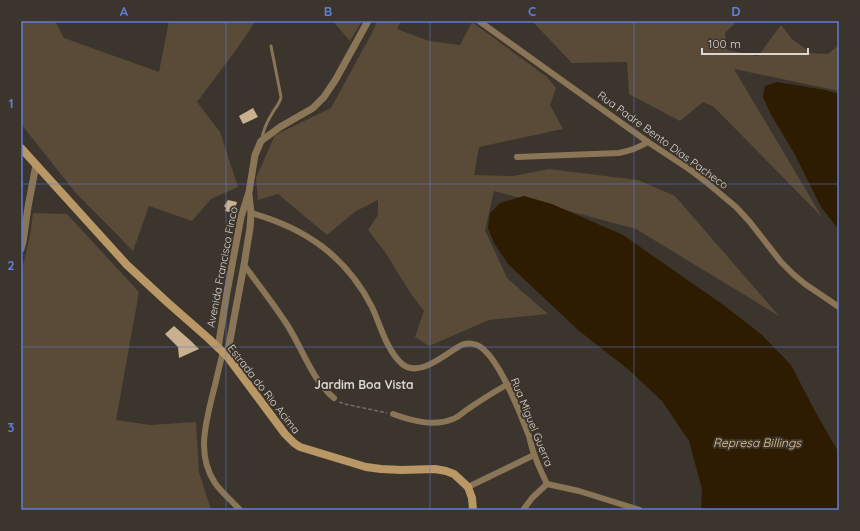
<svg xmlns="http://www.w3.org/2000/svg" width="860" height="531" font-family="Quicksand,sans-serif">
  <rect width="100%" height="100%" fill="#3c352d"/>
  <g fill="#594b37">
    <path d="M21 21H55L64 38 159 72 169 21H258L255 22 236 50 197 102 220 132 238 187 211 199 192 221 149 206 133 251 75 192 21 124Z"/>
    <path d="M333 21H362L350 41Z"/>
    <path d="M377 21H401L397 29 429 41 460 45 472 22 547 77 556 88 550 105 563 129 479 147 474 175 513 176 549 169 638 180 675 196 779 316 636 229 494 191 485 230 507 278 548 314 489 320 429 346 415 337 424 311 411 294 385 252 368 230 378 215V200L356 211 327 235 278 194 258 200 256 178 275 135 331 108 374 29Z"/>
    <path d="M532 21H737L725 33 727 50 758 56 781 25 792 39 811 53 828 54 839 45V91L734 69 822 217 714 107 703 102 680 121 629 94 627 62 572 63Z"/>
    <path d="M33 213 67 214 139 292 116 420 150 425 196 422 199 472 211 510H21V273L30 236Z"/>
  </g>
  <g fill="#2e1c00">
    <path d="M777 82 825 90 839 94V230L821 207 794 153 770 113 763 97 765 86Z"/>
    <path d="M524 196 552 204 623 235 722 304 761 334 791 365 816 413 839 453V510H701L702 489 689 441 662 401 629 370 578 330 508 264 494 243 488 228 490 213 500 203Z"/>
  </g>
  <g fill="#c9b18f">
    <path d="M253 108 258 117 243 124 239 116Z"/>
    <path d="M228 200 237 202 234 213 225 211 226 208 224 206Z"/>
    <path d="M174 326 192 342 199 349 179 358 178 347 165 334Z"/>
  </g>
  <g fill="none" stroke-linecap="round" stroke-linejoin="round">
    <path stroke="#716b64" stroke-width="1.5" stroke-dasharray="4 2" stroke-linecap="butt" d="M339 402 345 404 387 413"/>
    <path stroke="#8a7557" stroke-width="3" d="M262 139C263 129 268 120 273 112 276 107 280 103 281 97L271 46"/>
    <g stroke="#8a7557" stroke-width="6">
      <path d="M479 21 648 142 689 169 705 181 736 207 749 221 781 262 793 274 805 284 839 307"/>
      <path d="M517 157 619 153C630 151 638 148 648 142"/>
      <path d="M251 213C305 228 346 256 372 307 380 324 386 349 401 363 417 378 440 358 455 349 458 347 462 344 465 344 469 343 474 344 477 345 498 354 521 415 529 436 531 443 532 450 535 456 538 466 543 475 547 484"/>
      <path d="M244 265C258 284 273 303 286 323 302 347 311 379 334 398"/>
      <path d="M223 352C219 367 216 382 212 397 205 426 197 456 215 483 222 493 232 501 240 510"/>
      <path d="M393 414C412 421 434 427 453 419 459 417 463 412 468 409 481 400 494 392 508 384"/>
      <path d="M547 484 579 491 640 510"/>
      <path d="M468 487 534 455"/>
      <path d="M523 510 532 498 547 484"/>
    </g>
    <g stroke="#8a7557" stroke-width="7">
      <path d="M21 249 23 242 28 207 36 165"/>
      <path d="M218 348 227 292 241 217 249 192 255 155 261 141 280 127 313 108 324 97 336 79 368 21"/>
      <path d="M227 356 244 265 250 228 251 213 249 195"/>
    </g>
    <path stroke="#ba9866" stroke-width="8" d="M21 148 127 265 167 302 208 338 227 356 285 434 294 443 300 447 366 467 381 469 402 470 435 469 446 471 454 474 468 487 472 498 473 510"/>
  </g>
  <path fill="none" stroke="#5f7ed6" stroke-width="1" stroke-opacity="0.55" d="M226 21V510M430 21V510M634 21V510M21 184H839M21 347H839"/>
  <g text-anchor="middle" stroke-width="4" stroke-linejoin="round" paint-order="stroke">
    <g font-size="11" fill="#dad6d1" stroke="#3c352d">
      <text transform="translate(663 140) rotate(36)" y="4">Rua Padre Bento Dias Pacheco</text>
      <text transform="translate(222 267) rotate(-79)" y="4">Avenida Francisco Finco</text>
      <text transform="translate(264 389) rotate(52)" y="4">Estrada do Rio Acima</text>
      <text transform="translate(532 422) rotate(68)" y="4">Rua Miguel Guerra</text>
    </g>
    <g font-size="12" font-weight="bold" fill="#dad6d1" stroke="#3c352d">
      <text x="364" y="389">Jardim Boa Vista</text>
    </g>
    <g font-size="12" font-style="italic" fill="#ebc58e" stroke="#3c352d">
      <text x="757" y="447">Represa Billings</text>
    </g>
  </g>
  <rect width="860" height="531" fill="none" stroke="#3c352d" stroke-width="44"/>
  <path d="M702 48v6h106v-6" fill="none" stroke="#dad6d1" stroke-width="2"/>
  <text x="708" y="48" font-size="12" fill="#dad6d1" stroke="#3c352d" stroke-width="3" paint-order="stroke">100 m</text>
  <rect x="22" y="22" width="816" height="487" fill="none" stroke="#5f7ed6" stroke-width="1.5"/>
  <g font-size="13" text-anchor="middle" font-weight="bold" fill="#5f7ed6">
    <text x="124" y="16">A</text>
    <text x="328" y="16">B</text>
    <text x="532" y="16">C</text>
    <text x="736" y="16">D</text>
    <text x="11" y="108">1</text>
    <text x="11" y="270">2</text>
    <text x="11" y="432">3</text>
  </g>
</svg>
